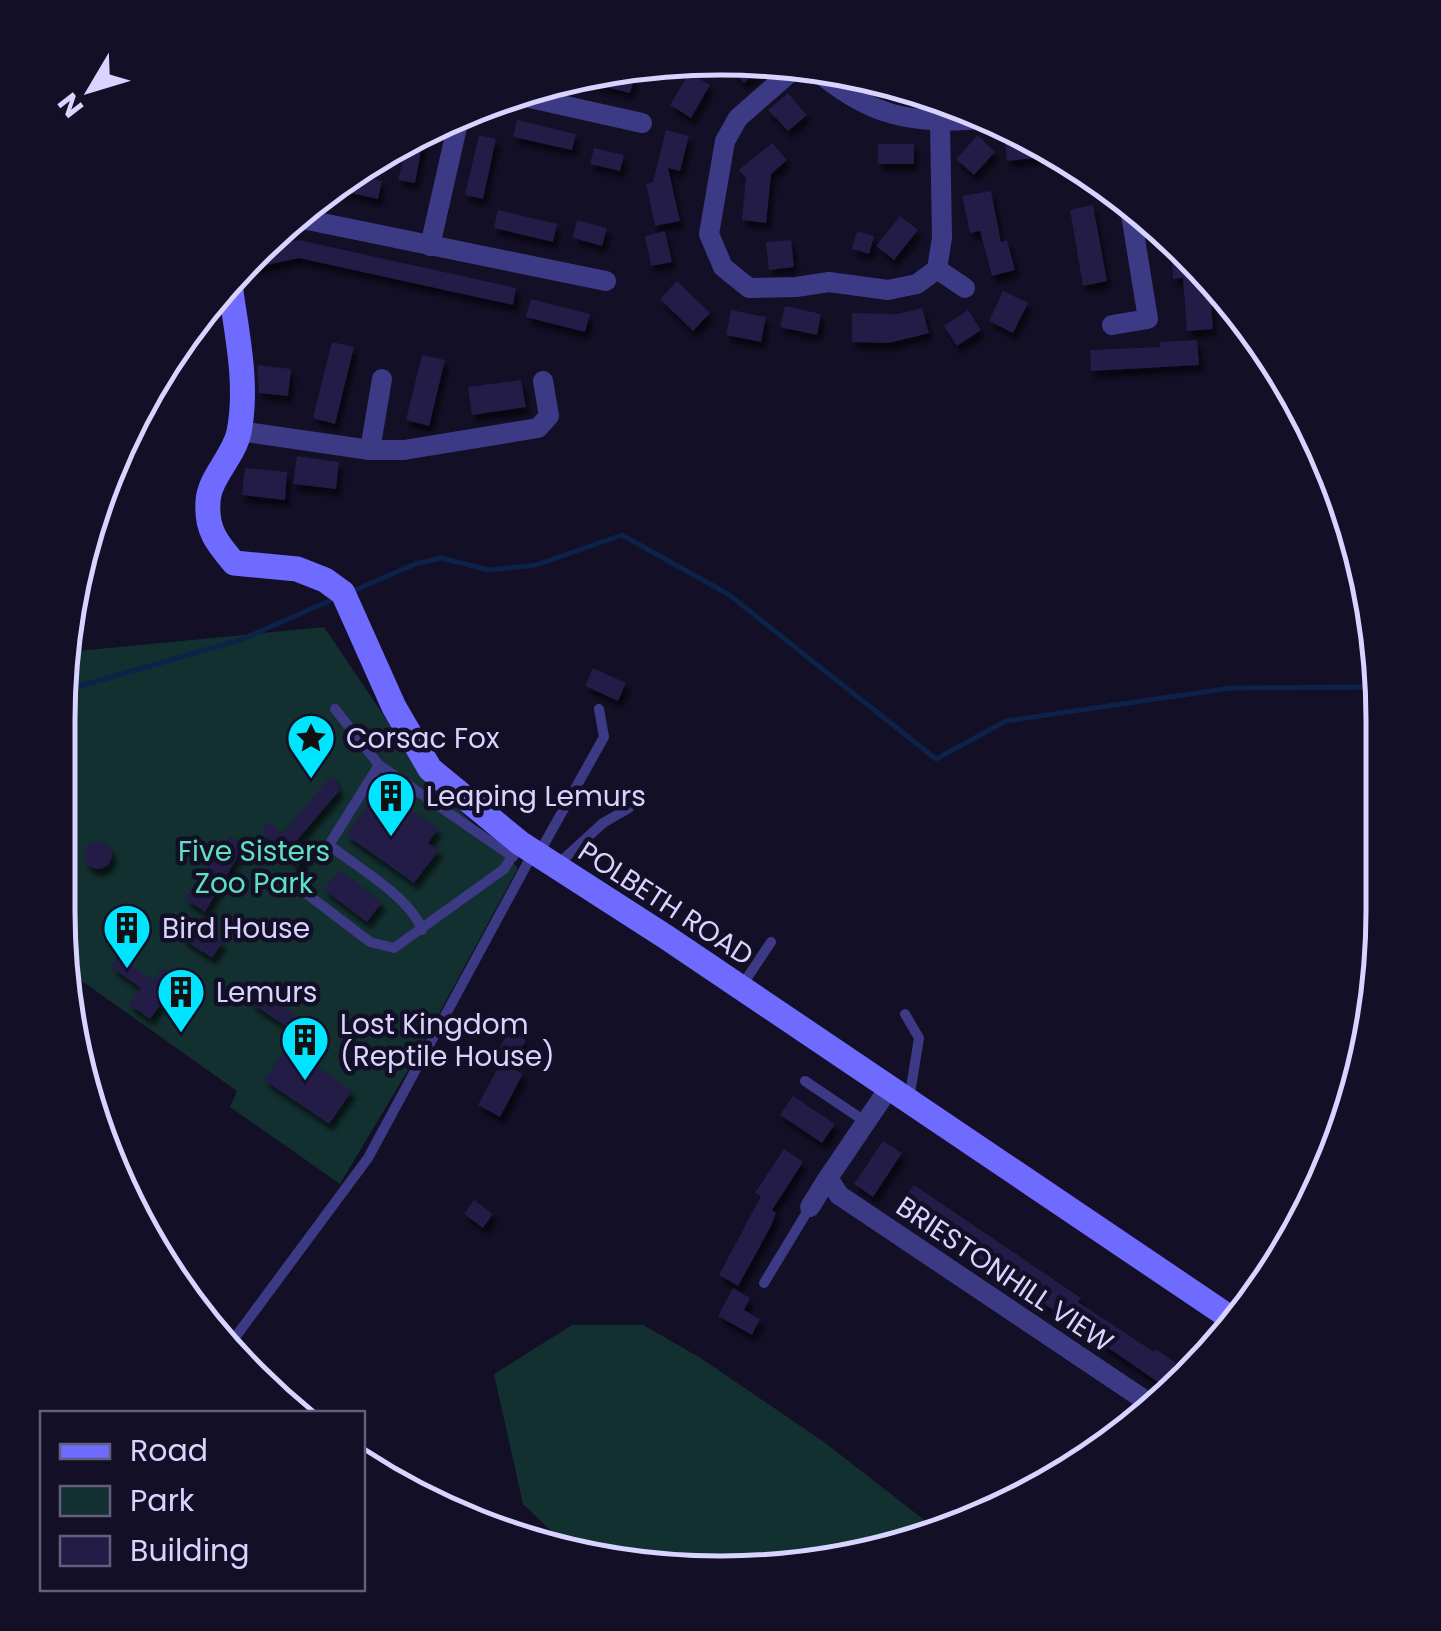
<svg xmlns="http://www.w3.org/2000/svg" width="1441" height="1631" font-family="Poppins,sans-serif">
  <defs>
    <filter id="shadow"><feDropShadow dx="4" dy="7" stdDeviation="2.5" flood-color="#0009"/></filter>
  </defs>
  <rect width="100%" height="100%" fill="#130f26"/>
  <g fill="#12302f">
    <path d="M324 627 424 775 518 868 411 1065 340 1184 230 1107 237 1091 65 969 58 910 68 652Z"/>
    <path d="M572 1325H643L699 1357 824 1442 941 1533 893 1551 763 1572 592 1561 578 1557 523 1504 494 1374Z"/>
  </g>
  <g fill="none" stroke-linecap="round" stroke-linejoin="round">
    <g stroke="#0c2248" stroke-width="5">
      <path d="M353 591 415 564 442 558 489 570 536 565 622 535 728 594 936 759 1006 721 1231 688 1382 687"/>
      <path d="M66 690 240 640 334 599"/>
    </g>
  </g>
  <g fill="#241b47" filter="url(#shadow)">
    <path d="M723 60 737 61 768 62 744 83Z"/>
    <path d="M610 70 635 76 630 93 567 77Z"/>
    <path d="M689 73 710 85 691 118 670 105Z"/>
    <path d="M788 93 807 115 788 131 768 110Z"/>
    <path d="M517 120 576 134 572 150 513 137Z"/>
    <path d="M666 130 689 136 680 171 668 168 680 221 655 226 646 184 653 182Z"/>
    <path d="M1020 132 1052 146 1095 177 1088 187 1044 157 1007 161 1005 144 1018 139Z"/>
    <path d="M479 135 496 139 483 199 465 195Z"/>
    <path d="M978 135 995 152 974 175 956 159Z"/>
    <path d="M409 137 423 140 415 183 398 180Z"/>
    <path d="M772 143 787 160 771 174 766 223 742 220 746 178 739 170Z"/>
    <rect x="878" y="144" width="36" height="20"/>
    <path d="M594 148 624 155 620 171 590 164Z"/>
    <path d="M350 174 382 181 378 199 328 188Z"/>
    <path d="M991 191 1001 242 1007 240 1015 270 992 276 980 231 970 233 962 196Z"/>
    <path d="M1093 205 1107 281 1083 286 1070 210Z"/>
    <path d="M498 210 557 224 553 242 494 228Z"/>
    <path d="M900 216 918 230 894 260 876 246Z"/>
    <path d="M577 220 607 228 602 246 573 238Z"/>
    <path d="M665 231 672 262 651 266 645 236Z"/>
    <path d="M857 231 874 236 869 254 852 249Z"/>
    <path d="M1171 237 1209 277 1213 329 1187 331 1183 278 1173 279Z"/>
    <path d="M299 240 516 288 513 305 299 258 253 268 250 257 260 248Z"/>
    <path d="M791 240 794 267 769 270 766 242Z"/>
    <path d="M677 281 710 313 693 331 660 299Z"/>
    <path d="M1003 291 1028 303 1013 333 989 321Z"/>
    <path d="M531 299 590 314 585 332 526 317Z"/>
    <path d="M785 306 821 314 817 335 780 327Z"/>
    <path d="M922 308 929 333 889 343 852 342V313L897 314Z"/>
    <path d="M731 310 766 317 761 342 726 335Z"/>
    <path d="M968 310 981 330 957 346 944 326Z"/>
    <path d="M1197 340 1199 365 1091 371 1090 350 1160 347 1159 342Z"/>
    <path d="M332 342 354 347 335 424 313 418Z"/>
    <path d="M422 355 445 360 429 426 406 420Z"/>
    <path d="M257 365 291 369 288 396 259 393Z"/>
    <path d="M521 380 526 407 472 415 468 387Z"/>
    <path d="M297 456 339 462 336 489 293 484Z"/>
    <path d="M245 468 287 472 285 500 242 495Z"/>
    <path d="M593 668 626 683 618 701 585 686Z"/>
    <path d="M332 775 340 790 293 845 307 858 298 867 261 831 270 822 282 834Z"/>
    <path d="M380 788 438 829 428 843 439 850 414 883 346 835Z"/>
    <path d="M230 836 244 846 205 912 185 899Z"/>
    <circle cx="98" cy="855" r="14"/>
    <path d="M339 870 382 902 367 922 324 890Z"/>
    <path d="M192 922 223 942 212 958 181 938Z"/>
    <path d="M119 957 153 981 163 968 179 980 150 1019 129 1004 141 988 111 967Z"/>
    <path d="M259 990 311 1026 303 1038 251 1003Z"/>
    <path d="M509 1030 526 1040 513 1064 496 1055Z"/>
    <path d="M288 1046 352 1091 329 1124 264 1080Z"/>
    <path d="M501 1062 523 1074 500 1117 478 1105Z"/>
    <path d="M793 1096 835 1124 822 1143 780 1115Z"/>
    <path d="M883 1141 902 1153 873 1197 854 1184Z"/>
    <path d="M784 1149 803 1162 772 1210 776 1213 771 1226 738 1286 719 1275 761 1196 755 1193Z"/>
    <path d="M914 1185 1081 1298 1078 1302 1154 1352 1156 1349 1176 1363 1162 1385 900 1204Z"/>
    <path d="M474 1200 493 1214 483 1228 464 1214Z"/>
    <path d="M733 1288 750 1298 744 1310 760 1319 752 1335 718 1316Z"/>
  </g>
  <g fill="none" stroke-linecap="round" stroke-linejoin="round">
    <g stroke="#3d3a85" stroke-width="10">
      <path d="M335 709 379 765"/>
      <path d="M538 855 604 737 599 709"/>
      <path d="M556 866 603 823 629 808"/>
      <path d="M303 891 370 942 394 948 504 869 515 852"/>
      <path d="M422 930C410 897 357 867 329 845L379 765 513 857"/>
      <path d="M741 987 771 942"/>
      <path d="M905 1014 919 1038 909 1100"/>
      <path d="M805 1081 866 1122"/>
      <path d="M764 1283 810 1207"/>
      <path d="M225 1351 368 1158 533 853"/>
    </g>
    <g stroke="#3d3a85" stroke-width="20">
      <path d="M801 63 738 118 725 141 709 234 723 267 749 288 796 287 829 282 888 290 917 284 937 269 942 238 940 123"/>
      <path d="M808 63C867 117 912 126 990 118"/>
      <path d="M512 94 642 123"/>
      <path d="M293 217 606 281"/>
      <path d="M430 246 460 114"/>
      <path d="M937 269 965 288"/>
      <path d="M1112 325 1148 319 1129 202"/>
      <path d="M239 431 370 450H404L538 428 549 416 543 381"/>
      <path d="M370 450 382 379"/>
      <path d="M889 1088 828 1178 839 1195 1158 1409"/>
      <path d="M810 1207 828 1178"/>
    </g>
    <path stroke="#6f6bff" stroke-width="25" d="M229 277C235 326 249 381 239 432 234 457 209 477 208 502 206 530 217 543 234 563L297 569 325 580 343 593 394 707 430 769 520 843 666 937 1238 1323"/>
  </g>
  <defs>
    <g id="sight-pin" transform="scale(2.5)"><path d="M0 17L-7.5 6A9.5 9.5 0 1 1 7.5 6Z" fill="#00e5ff" stroke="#130f26"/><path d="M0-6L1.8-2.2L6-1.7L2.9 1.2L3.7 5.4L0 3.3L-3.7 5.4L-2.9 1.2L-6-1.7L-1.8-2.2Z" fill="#111"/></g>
    <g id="building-pin" transform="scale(2.5)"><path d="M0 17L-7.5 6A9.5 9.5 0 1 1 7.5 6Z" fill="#00e5ff" stroke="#130f26"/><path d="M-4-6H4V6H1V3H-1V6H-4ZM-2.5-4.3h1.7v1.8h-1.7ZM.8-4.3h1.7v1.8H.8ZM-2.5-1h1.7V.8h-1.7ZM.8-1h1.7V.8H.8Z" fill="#111"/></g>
  </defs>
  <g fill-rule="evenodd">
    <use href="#sight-pin" x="311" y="738"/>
    <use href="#building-pin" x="391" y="796"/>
    <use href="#building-pin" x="127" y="928"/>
    <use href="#building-pin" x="181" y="992"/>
    <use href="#building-pin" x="305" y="1040"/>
  </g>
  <g text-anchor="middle" stroke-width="9" stroke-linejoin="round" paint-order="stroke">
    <g font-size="28" fill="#d9d4ff" stroke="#130f26" text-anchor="start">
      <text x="346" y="748">Corsac Fox</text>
      <text x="426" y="806">Leaping Lemurs</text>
      <text x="162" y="938">Bird House</text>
      <text x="216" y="1002">Lemurs</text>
      <text x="340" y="1034">Lost Kingdom<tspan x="340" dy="32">(Reptile House)</tspan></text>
    </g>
    <g font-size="28" fill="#5fe0c0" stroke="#130f26">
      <text x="254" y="861">Five Sisters<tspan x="254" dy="32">Zoo Park</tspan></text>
    </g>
    <g font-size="28" fill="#d9d4ff" stroke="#130f26">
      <text transform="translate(666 903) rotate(33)" y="10">POLBETH ROAD</text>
      <text transform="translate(1005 1274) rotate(34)" y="10">BRIESTONHILL VIEW</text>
    </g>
  </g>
  <path d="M0 0H1441V1631H0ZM720 75H721A645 645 0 0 1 1366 720V911A645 645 0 0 1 721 1556H720A645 645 0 0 1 75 911V720A645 645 0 0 1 720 75Z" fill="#130f26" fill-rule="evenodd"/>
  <path fill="none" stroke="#d9d4ff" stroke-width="5" d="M720 75H721A645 645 0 0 1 1366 720V911A645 645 0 0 1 721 1556H720A645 645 0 0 1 75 911V720A645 645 0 0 1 720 75Z"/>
  <rect x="40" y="1411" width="325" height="180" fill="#130f26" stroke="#625e7d" stroke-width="2.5"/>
  <rect x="60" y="1444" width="50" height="15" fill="#6f6bff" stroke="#625e7d" stroke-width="2.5"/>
  <text x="130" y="1461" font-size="30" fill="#d9d4ff">Road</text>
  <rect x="60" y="1486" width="50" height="30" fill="#12302f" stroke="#625e7d" stroke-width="2.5"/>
  <text x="130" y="1511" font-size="30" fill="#d9d4ff">Park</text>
  <rect x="60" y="1536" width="50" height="30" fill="#241b47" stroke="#625e7d" stroke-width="2.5"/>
  <text x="130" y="1561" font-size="30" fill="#d9d4ff">Building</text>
  <g transform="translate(90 90) rotate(232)" stroke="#130f26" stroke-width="8" paint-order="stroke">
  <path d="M0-8L18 38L0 25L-18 38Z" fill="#d9d4ff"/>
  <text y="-15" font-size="28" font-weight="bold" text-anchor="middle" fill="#d9d4ff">N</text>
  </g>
</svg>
